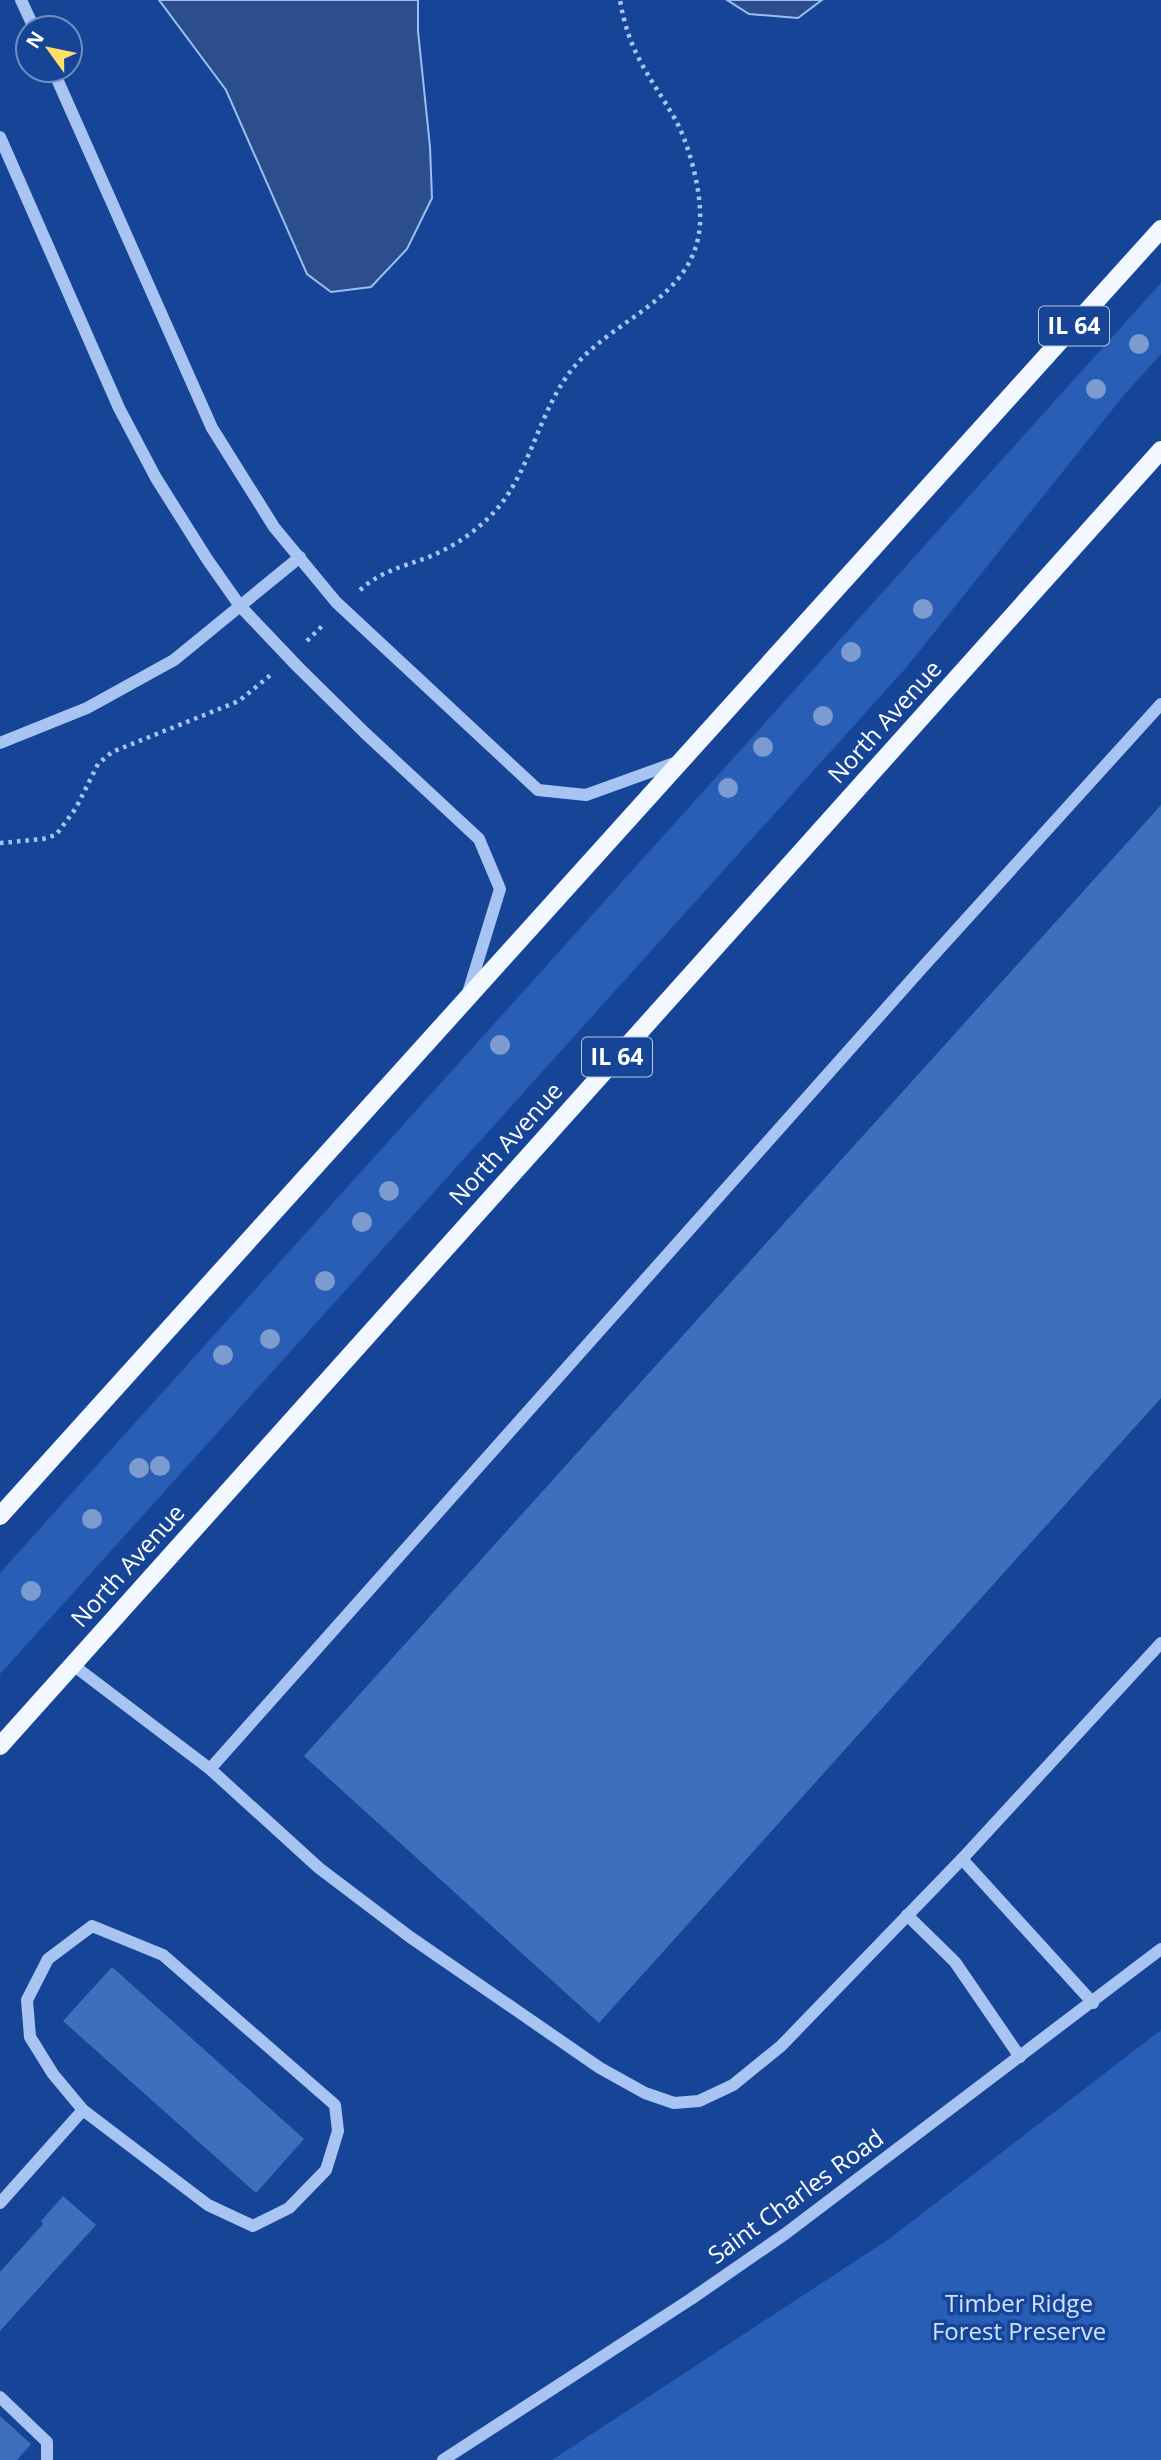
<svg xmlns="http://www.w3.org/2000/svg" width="1161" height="2460" font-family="'Open Sans',sans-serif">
  <rect width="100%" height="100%" fill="#164598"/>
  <g fill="#295eb6">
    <path d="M1161 283V354L1124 395 905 669 0 1674V1573Z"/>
    <path d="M1161 2030V2460H552L889 2239Z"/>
  </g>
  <g fill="#2c4e8c" stroke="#9bbef4" stroke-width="2">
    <path d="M159 0H418V31L430 147 432 198 407 249 371 287 331 292 307 274 226 90Z"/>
    <path d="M727 0H822L798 18 749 14Z"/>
  </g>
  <g fill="#3e6fbf">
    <path d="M1161 805V1398L599 2023 304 1756Z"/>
    <path d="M112 1967 304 2139 256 2193 63 2021Z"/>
    <path d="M63 2196 96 2225 0 2331V2272L43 2224 41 2221Z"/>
    <path d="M0 2416 31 2444 17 2460H0Z"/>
  </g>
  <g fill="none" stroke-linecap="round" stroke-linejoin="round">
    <g stroke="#a8c4f2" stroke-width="4.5" stroke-dasharray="3.5 5" stroke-linecap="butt">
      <path d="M360 590C380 572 401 567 426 558 447 550 468 537 484 522 531 481 535 414 574 367 619 313 705 296 700 210 699 183 688 142 675 119 649 74 629 54 620 0"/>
      <path d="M307 641 323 625"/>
      <path d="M0 843 43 839 56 835 76 808 98 764 112 752 239 701 273 673"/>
    </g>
    <g stroke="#a8c4f2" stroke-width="12">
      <path d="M21 0 34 28"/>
      <path d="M53 70 212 428 274 527 336 602 538 790 586 795 680 761"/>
      <path d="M0 137 119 408 156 478 207 559 240 606 298 667 365 733 479 839 500 889 468 993"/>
      <path d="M0 743 87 708 174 660 300 557"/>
      <path d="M73 1665 210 1769 922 968 1161 704"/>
      <path d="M210 1769 319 1868 410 1937 600 2068 645 2093 674 2103 699 2101 733 2085 781 2046 962 1859 1161 1643"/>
      <path d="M962 1859 1093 2003"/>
      <path d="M907 1915 955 1962 1020 2057"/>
      <path d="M92 1926 163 1955 335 2105 338 2131 326 2170 289 2208 253 2226 208 2205 83 2110 53 2074 30 2037 27 2000 48 1959Z"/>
      <path d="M0 2203 83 2110"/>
      <path d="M0 2397 47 2442V2460"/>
      <path d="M443 2460 691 2299 785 2234 1161 1949"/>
    </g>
    <g stroke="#f3f7ff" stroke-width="18">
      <path d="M0 1516 1161 229"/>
      <path d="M0 1746 1161 450"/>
    </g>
  </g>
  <g fill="#7c9bcf">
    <circle cx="1139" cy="344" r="10"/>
    <circle cx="1096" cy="389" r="10"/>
    <circle cx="923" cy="609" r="10"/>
    <circle cx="851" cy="652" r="10"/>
    <circle cx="823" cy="716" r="10"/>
    <circle cx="763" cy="747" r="10"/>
    <circle cx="728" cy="788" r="10"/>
    <circle cx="500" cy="1045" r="10"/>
    <circle cx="389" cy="1191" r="10"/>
    <circle cx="362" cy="1222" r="10"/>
    <circle cx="325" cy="1281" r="10"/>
    <circle cx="270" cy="1339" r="10"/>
    <circle cx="223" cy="1355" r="10"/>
    <circle cx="160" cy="1466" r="10"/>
    <circle cx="139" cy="1468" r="10"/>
    <circle cx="92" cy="1519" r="10"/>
    <circle cx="31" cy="1591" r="10"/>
  </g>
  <g text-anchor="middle" stroke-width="7" stroke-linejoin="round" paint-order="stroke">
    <g fill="#164598" stroke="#b9c7e0" stroke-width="2">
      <rect x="1039" y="306.5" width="70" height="39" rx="5"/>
      <rect x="582" y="1037.5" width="70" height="39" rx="5"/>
    </g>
    <g font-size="23" font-weight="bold" fill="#fff">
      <text x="1074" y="334">IL 64</text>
      <text x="617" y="1065">IL 64</text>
    </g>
    <g font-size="24" fill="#fff" stroke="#164598">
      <text transform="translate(885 722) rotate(-48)" y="8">North Avenue</text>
      <text transform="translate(506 1144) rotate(-48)" y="8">North Avenue</text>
      <text transform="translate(128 1566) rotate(-48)" y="8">North Avenue</text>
      <text transform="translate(796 2197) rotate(-36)" y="8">Saint Charles Road</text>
    </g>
    <g font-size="24" fill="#d0e1fc" stroke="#164598">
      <text x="1019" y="2312">Timber Ridge<tspan x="1019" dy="28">Forest Preserve</tspan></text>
    </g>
  </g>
  <g transform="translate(49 49) rotate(303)"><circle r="33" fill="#164598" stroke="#738fc1" stroke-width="2"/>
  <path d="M0-5L12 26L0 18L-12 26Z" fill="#ffde69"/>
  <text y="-10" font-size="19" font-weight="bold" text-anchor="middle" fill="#ffffff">N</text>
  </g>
</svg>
